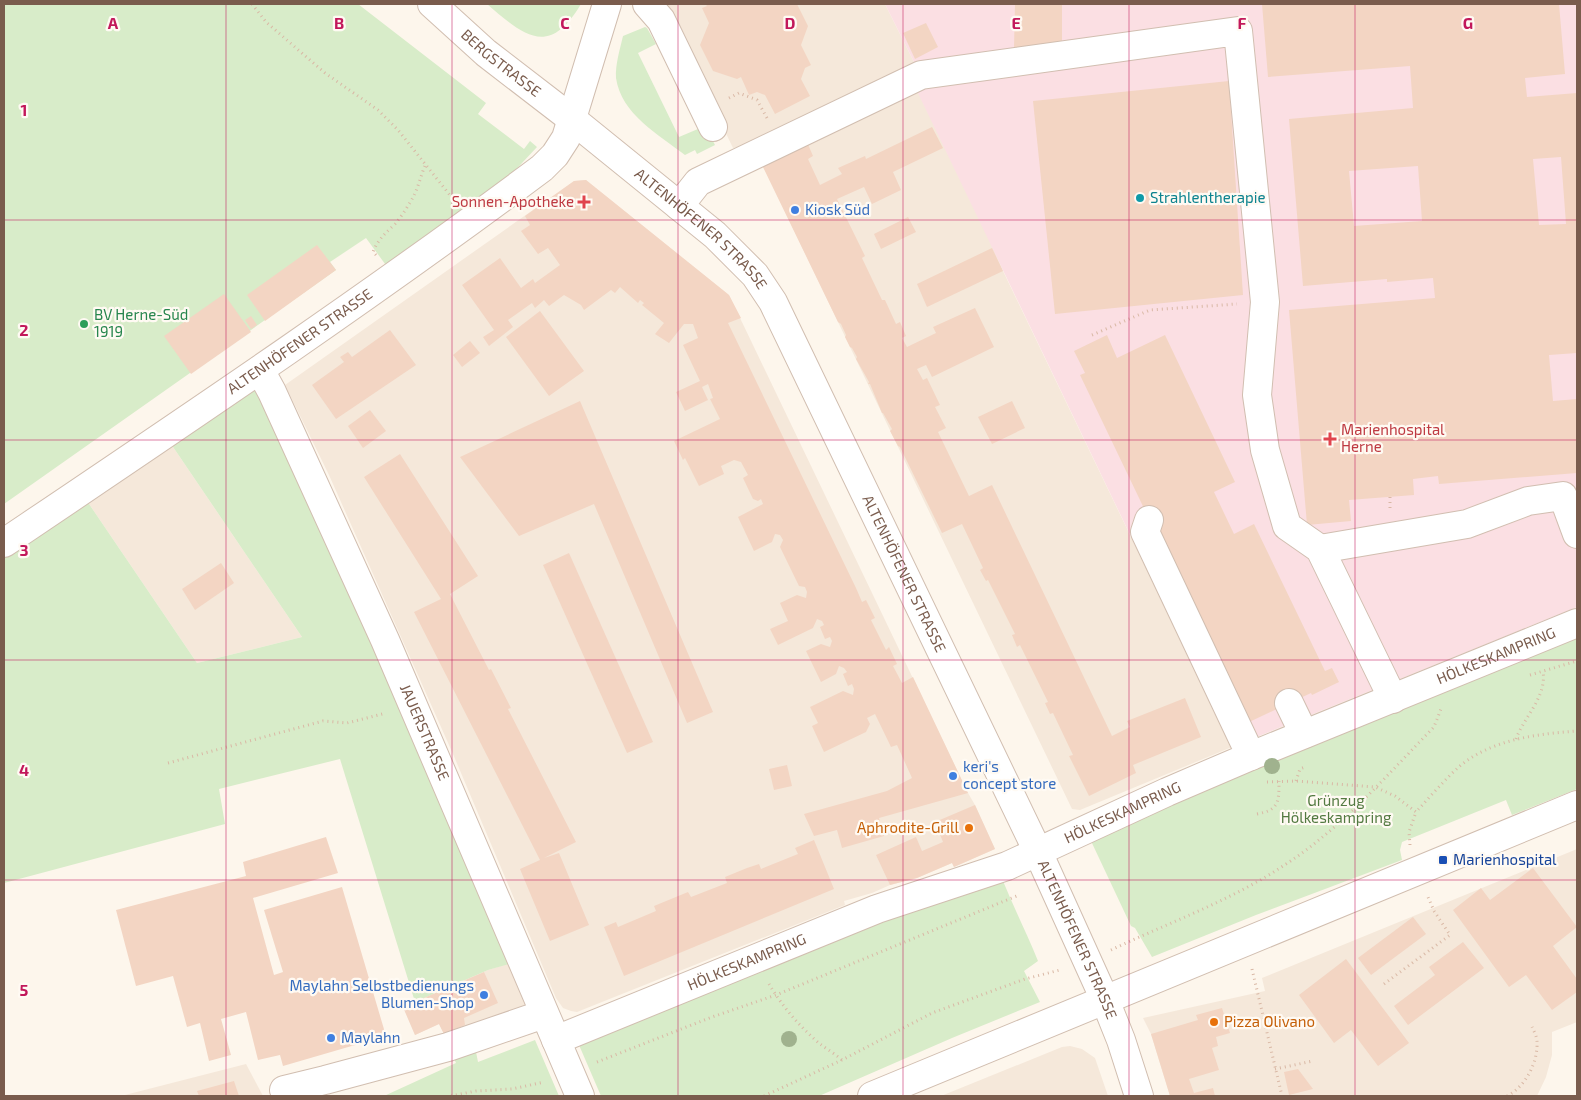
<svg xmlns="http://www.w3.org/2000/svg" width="1581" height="1100" font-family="'Exo 2',sans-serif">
  <rect width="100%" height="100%" fill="#fdf6ec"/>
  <g fill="#f5e8da">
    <path d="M664 4H885L917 68 1003 271 1232 747 1080 810 1072 809 753 145 733 148Z"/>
    <path d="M586 180 729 295 968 793 975 805 995 849 954 867 952 863 917 878 890 885 872 893 844 901 845 905 577 1012 571 1011 563 1008 556 998 453 754 329 475 285 385 574 181Z"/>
    <path d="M169 441 302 637 197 663 85 498Z"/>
    <path d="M1577 849V1022L1552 1032V1055L1546 1077 1537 1096H1170L1151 1034 1143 1018 1265 991 1262 978Z"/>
    <path d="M507 964H509L526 1002 524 1007 444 1034 439 1024 415 1035 403 1007 488 970Z"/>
    <path d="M1070 1046 1082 1049 1095 1058 1108 1096H941L1062 1047Z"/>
    <path d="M246 1064 263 1096H121Z"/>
  </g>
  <path fill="#fbdfe3" d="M885 4H1577V607L1232 747 916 89 917 68Z"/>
  <g fill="#d8ecc9">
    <path d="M4 4H358L486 103 478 114 524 149 530 141 537 147 507 179 388 268 366 238 330 262 336 270 4 504Z"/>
    <path d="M487 4H581C549 58 524 36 487 4Z"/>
    <path d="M645 27 647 28 656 44 638 53 679 137 705 126 715 145 697 154 695 150 685 155C659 135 621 114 616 78 615 65 620 49 623 36Z"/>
    <path d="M253 384 358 604 509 964 488 970 415 1002 340 759 219 789 225 824 4 883V553L85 498 197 663 302 637 169 441Z"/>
    <path d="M1577 636V789L1512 815 1506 800 1402 842 1400 850 1402 860 1256 915 1152 957 1135 928 1131 926 1091 841 1140 814Z"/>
    <path d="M1003 881C1014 908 1027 934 1038 961L1024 971 1040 1002 952 1038 819 1096H601L579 1045 912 909Z"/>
    <path d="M535 1040 559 1096H384L456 1063 452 1054 475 1047 478 1062Z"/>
  </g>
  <g fill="#f3d5c3" fill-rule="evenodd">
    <path d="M705 4H797L808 26 801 45 811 65 805 68 801 79 810 96 775 114 765 95 757 92 749 95 741 77 737 79 713 71 700 45 709 23 702 8 707 6Z"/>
    <path d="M1015 4H1062V49L1014 48Z"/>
    <path d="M1262 4H1559L1565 74 1525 78 1527 97 1577 93V353L1549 355 1553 401 1577 399V473L1439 484 1438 476 1413 479 1414 495 1349 500 1351 521 1307 525 1289 310 1435 298 1433 278 1387 282V279L1303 286 1289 119 1413 108 1410 66 1268 77ZM1561 157 1566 224 1539 225 1533 159ZM1418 166 1422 221 1354 226 1349 171Z"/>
    <path d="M926 23 938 47 915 59 903 33Z"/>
    <path d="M1229 81 1243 295 1055 314 1033 101Z"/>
    <path d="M932 127 943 148 893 172 901 190 872 204 864 187 837 199 865 256 862 258 882 300H885L896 324 900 322 906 336 902 338 907 347 936 333 933 327 975 308 994 347 932 377 926 365 917 369 923 380 927 378 940 405 935 407 946 428 938 432 969 496 992 485 1112 736 1130 727 1127 721 1185 698 1201 737 1133 765 1136 773 1089 796 1069 756 1073 755 1053 713 1050 714 1045 703 1048 702 1020 645 1017 647 1012 635 1015 634 988 580 986 581 980 570 983 568 962 524 942 533 900 447 898 446 890 431 892 429 883 413H882L870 384H868L869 382 856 359 857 357 852 348 850 347 845 337 846 335 841 324 838 322 761 163 807 142 813 156 808 159 820 185 842 174 838 168 865 156 866 159Z"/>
    <path d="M586 180 729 295 741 318 728 323 856 588 862 602 866 600 875 618 871 620 886 650 889 647 897 664 893 666 902 683 913 677 968 793 879 818 884 836 842 848 837 830 814 836 804 814 887 791 912 778 897 745 891 747 875 714 867 718 870 724 866 732 824 752 812 726 818 723 810 707 843 691 853 695 854 689 852 684 848 686 843 674 847 672 844 668 839 666 836 674 821 682 806 651 821 644 830 647 832 641 830 637 825 639 820 627 824 625 822 621 817 619 813 628 778 645 770 629 788 621 780 603 797 595 806 598 807 592 805 587 799 586 780 547 783 540 780 535 775 534 772 542 754 551 738 517 763 504 761 499 758 501 753 499 743 478 748 475 741 462 734 460 721 466 724 474 699 486 685 458 683 460 674 441 720 419 710 399 713 398 708 384 702 387 708 400 685 411 676 392 700 381 683 345 698 338 693 324H684L669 343 655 334 664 323 642 305 644 303 640 300 638 303 620 287 615 293 611 290 584 310 581 305 564 295 549 306 544 300 535 308 532 303 508 320 513 327 489 346 483 337 494 330 462 285 500 258 521 288 533 279 535 283 560 265 548 248 538 254 521 231 530 225 525 216 574 181Z"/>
    <path d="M908 217 916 232 881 249 874 234Z"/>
    <path d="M317 245 336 270 265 321 247 295Z"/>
    <path d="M992 248 1003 271 927 307 917 284Z"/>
    <path d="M224 294 251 332 191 374 164 336Z"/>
    <path d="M540 311 584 371 549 396 506 337Z"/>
    <path d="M251 316 257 325 251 329 245 320Z"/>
    <path d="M390 330 416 365 336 419 312 385 344 362 340 357 348 352 352 357Z"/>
    <path d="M1107 335 1117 358 1165 335 1235 482 1214 492 1234 534 1254 524 1325 671 1332 668 1339 682 1312 695 1311 693 1247 723 1080 375 1085 373 1074 351Z"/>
    <path d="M470 341 480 353 462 367 453 355Z"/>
    <path d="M580 401 713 712 687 723 594 504 519 536 460 457Z"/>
    <path d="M1012 401 1025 428 992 444 978 417Z"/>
    <path d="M370 410 386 431 363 448 348 426Z"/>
    <path d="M400 454 478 576 450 594 489 670 491 669 511 708 508 709 576 842 544 858 559 853 589 925 550 941 520 869 540 860 414 612 441 599 364 477Z"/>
    <path d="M569 553 653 742 627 753 543 565Z"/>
    <path d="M221 563 234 583 195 610 182 589Z"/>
    <path d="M787 765 792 786 774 790 769 769Z"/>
    <path d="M975 805 995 849 954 867 952 863 917 878 890 885 876 855 916 837 922 851 943 842 935 822Z"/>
    <path d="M326 837 338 873 253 898 274 975 283 972 264 910 342 887 386 1036 283 1066 280 1055 258 1060 246 1012 221 1019 231 1055 209 1061 200 1023 187 1027 173 976 136 986 116 910 246 876 243 862Z"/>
    <path d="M814 840 834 889 624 976 604 927 616 922 618 927 656 911 654 906 688 892 691 897 727 883 725 877 747 868 759 864 761 869 798 854 795 848Z"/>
    <path d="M1533 868 1577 927 1553 946 1577 979V992L1552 1010 1526 975 1509 987 1453 910 1481 888 1490 900Z"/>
    <path d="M1413 917 1426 934 1371 975 1358 958Z"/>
    <path d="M1463 942 1484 968 1408 1025 1394 1006 1435 975 1429 967Z"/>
    <path d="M1346 959 1409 1043 1378 1066 1351 1030 1334 1043 1299 995Z"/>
    <path d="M484 972 498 1003 464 1018 465 1025 444 1034 439 1024 415 1035 403 1007Z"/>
    <path d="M1222 1008 1230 1033 1216 1037 1218 1046 1212 1048 1219 1070 1189 1079 1194 1093 1213 1088 1215 1096H1170L1151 1034 1198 1020 1196 1015Z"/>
    <path d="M1298 1069 1313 1089 1289 1095 1284 1072Z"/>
    <path d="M234 1081 239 1096H199L197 1091Z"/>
  </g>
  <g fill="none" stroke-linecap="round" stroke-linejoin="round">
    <g stroke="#d1beb0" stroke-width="30">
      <g id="minor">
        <path id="s1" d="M432 4 486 53 573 120 715 235 755 275 773 302 1038 852 1105 1000 1121 1040 1139 1096"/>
        <path d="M647 4 661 20 713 127"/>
        <path d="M679 206 698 182 921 75 1238 31 1265 302 1257 395 1265 450 1287 526 1320 549 1393 699"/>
        <path id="s2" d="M260 370 272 392 385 640 580 1096"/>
        <path d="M1149 520 1145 532 1251 756"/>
        <path id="s3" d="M4 543C185 421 367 299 542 168L555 155 566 138 607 4"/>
        <path d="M1320 549 1467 524 1528 501 1563 496 1577 534"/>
        <path d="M1289 703 1304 734"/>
        <path id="s4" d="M556 1040 877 909 1007 866 1167 792 1251 756 1577 623"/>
        <path d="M284 1090 325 1080 448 1047 544 1014"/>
        <path d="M872 1096 1577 805"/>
      </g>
    </g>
    <g stroke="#d9b8a5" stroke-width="3" stroke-dasharray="1 4" stroke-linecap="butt">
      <path d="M252 4 266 22 325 73 378 110 398 130 453 199"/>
      <path d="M729 98 739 93 757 100 767 118"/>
      <path d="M376 255 373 252C378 239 386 233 395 224 400 218 405 211 409 204 418 191 420 177 426 163"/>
      <path d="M1092 335 1150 310 1237 304"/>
      <path d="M1390 497V509"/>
      <path d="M1530 675 1577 661"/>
      <path d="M1516 739C1524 717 1547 697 1543 671"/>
      <path d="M168 763 323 721 347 723 386 713"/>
      <path d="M1296 781 1300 769 1305 767"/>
      <path d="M1267 782 1296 781 1375 787 1395 796 1416 812C1430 797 1445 779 1461 765 1494 739 1537 734 1577 731"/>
      <path d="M1257 814C1279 810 1279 802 1279 781"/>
      <path d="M1410 845 1409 832 1416 812"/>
      <path d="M1111 950C1168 923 1230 901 1283 866 1341 829 1386 776 1434 727L1441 709"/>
      <path d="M1252 969 1282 1096"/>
      <path d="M769 984C782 1006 800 1027 820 1044 827 1049 835 1054 842 1060"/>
      <path d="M1384 984 1450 935 1434 911 1428 897"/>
      <path d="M597 1062 712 1017 776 995 1019 895"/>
      <path d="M1275 1069 1313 1061"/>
      <path d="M451 1096 476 1091 512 1089 544 1082"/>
      <path d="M764 1096 842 1060 932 1013 1025 979 1060 970"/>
      <path d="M1507 1096C1525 1087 1538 1063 1537 1042 1537 1037 1534 1031 1532 1027"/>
    </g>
    <use href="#minor" stroke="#fff" stroke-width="28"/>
  </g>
  <g fill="#a0b28e">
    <circle cx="1272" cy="766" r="8"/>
    <circle cx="789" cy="1039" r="8"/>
  </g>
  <path fill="none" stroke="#c2185b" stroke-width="1" stroke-opacity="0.55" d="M226 4V1096M452 4V1096M678 4V1096M903 4V1096M1129 4V1096M1355 4V1096M4 220H1577M4 440H1577M4 660H1577M4 880H1577"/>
  <circle fill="#0f9aa8" stroke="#fffaf3" stroke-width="2" cx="1140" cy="198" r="5"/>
  <g fill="#e0444e" stroke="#fffaf3" stroke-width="2">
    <path d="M581.5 194.5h5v5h5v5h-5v5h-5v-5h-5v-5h5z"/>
    <path d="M1327.5 431.5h5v5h5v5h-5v5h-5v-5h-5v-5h5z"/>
  </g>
  <g fill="#3f7fe0" stroke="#fffaf3" stroke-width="2">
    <circle cx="795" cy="210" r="5"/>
    <circle cx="953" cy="776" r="5"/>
    <circle cx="484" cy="995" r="5"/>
    <circle cx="331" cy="1038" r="5"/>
  </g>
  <circle fill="#2e9e5b" stroke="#fffaf3" stroke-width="2" cx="84" cy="324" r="5"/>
  <g fill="#e8710a" stroke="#fffaf3" stroke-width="2">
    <circle cx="969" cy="828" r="5"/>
    <circle cx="1214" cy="1022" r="5"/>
  </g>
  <rect fill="#1a4fb4" stroke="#fffaf3" stroke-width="2" x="1438" y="855" width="10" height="10" rx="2.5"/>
  <g text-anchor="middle" stroke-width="4.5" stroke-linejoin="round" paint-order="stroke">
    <g font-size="15" fill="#7a5c4d" stroke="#fffaf3">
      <text dy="5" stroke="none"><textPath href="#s1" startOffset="91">BERGSTRASSE</textPath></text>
      <text dy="5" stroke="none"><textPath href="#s1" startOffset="351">ALTENHÖFENER STRASSE</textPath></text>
      <text dy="5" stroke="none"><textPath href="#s3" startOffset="358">ALTENHÖFENER STRASSE</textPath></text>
      <text dy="5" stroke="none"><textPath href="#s1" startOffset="756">ALTENHÖFENER STRASSE</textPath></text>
      <text dy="5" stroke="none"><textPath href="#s4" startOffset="1016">HÖLKESKAMPRING</textPath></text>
      <text dy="5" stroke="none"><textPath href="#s2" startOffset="398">JAUERSTRASSE</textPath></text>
      <text dy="5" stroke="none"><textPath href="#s4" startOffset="611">HÖLKESKAMPRING</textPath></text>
      <text dy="5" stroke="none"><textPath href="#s1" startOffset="1161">ALTENHÖFENER STRASSE</textPath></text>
      <text dy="5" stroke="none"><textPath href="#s4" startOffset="206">HÖLKESKAMPRING</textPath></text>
    </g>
    <g font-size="15" fill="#0d838f" stroke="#fffaf3" text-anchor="start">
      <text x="1150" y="203">Strahlentherapie</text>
    </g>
    <g font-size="15" fill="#be3a42" stroke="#fffaf3" text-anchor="end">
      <text x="574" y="207">Sonnen-Apotheke</text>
      <text x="1341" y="435" text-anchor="start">Marienhospital<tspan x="1341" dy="17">Herne</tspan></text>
    </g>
    <g font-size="15" fill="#366cbe" stroke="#fffaf3" text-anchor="start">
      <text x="805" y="215">Kiosk Süd</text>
      <text x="963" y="772">keri's<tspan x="963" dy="17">concept store</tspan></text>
      <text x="474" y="991" text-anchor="end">Maylahn Selbstbedienungs<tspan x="474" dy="17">Blumen-Shop</tspan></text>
      <text x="341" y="1043">Maylahn</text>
    </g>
    <g font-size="15" fill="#27864d" stroke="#fffaf3" text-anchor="start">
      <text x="94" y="320">BV Herne-Süd<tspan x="94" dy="17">1919</tspan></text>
    </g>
    <g font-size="15" fill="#537a41" stroke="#fffaf3">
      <text x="1336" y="806">Grünzug<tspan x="1336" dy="17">Hölkeskampring</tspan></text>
    </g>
    <g font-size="15" fill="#c56008" stroke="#fffaf3" text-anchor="end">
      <text x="959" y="833">Aphrodite-Grill</text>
      <text x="1224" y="1027" text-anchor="start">Pizza Olivano</text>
    </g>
    <g font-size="15" fill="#164399" stroke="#fffaf3" text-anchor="start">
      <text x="1453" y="865">Marienhospital</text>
    </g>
  </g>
  <g font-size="16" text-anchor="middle" font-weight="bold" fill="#c2185b" stroke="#fffaf3" stroke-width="4.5" stroke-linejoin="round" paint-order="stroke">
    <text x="113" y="29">A</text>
    <text x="339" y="29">B</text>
    <text x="565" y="29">C</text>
    <text x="790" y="29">D</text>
    <text x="1016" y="29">E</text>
    <text x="1242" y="29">F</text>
    <text x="1468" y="29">G</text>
    <text x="24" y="116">1</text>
    <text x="24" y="336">2</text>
    <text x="24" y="556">3</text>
    <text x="24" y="776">4</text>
    <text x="24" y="996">5</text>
  </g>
  <rect width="1581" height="1100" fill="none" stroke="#7a5c4d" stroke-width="10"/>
</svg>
